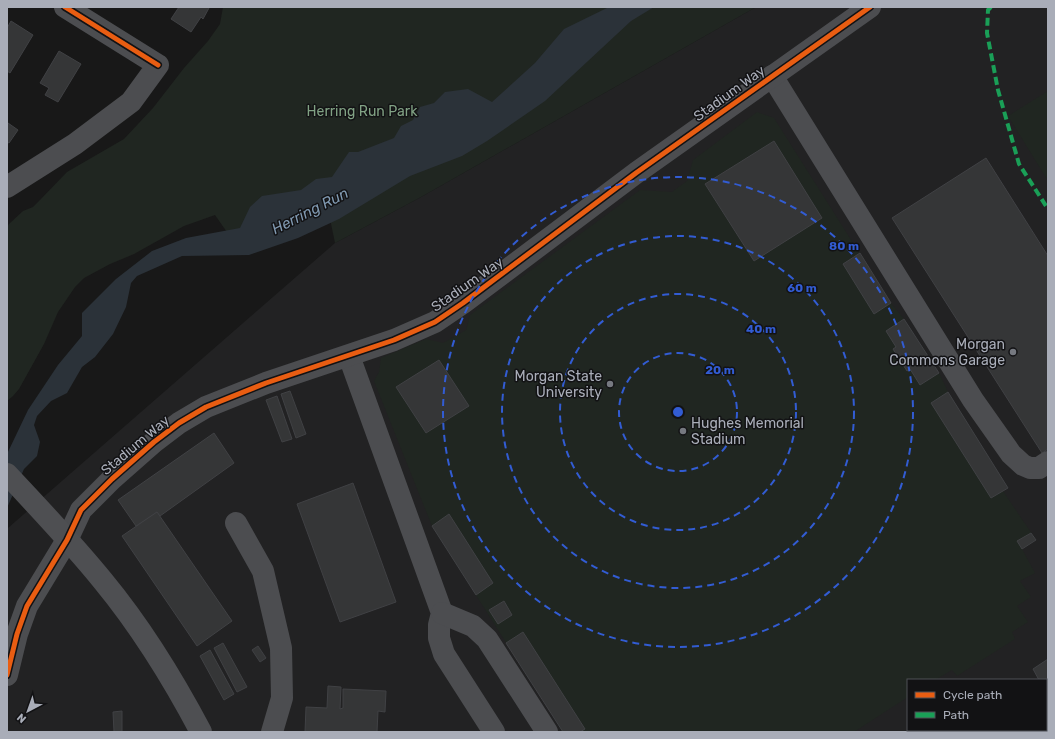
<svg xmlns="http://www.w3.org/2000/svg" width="1055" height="739" font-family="Rubik,sans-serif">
  <rect width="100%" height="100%" fill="#181818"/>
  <path fill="#222223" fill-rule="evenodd" d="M756 7H1048V732H7V526L8 528 335 243 421 197ZM908 680H1046V730H908Z"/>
  <g fill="#202621">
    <path d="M223 7H756L421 197 335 243 328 209 236 245 215 215 184 226 134 254 110 264 84 278 75 287 58 312 44 344 19 389 13 396 7 401V227L9 224 23 211 33 207 40 200 67 172 124 139 153 108 184 68 208 41 220 24Z"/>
    <path d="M1048 91V181L1008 116Z"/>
    <path d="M757 112 774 118 891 303 904 319 939 373 948 392 1008 488 1003 491 1036 540 1022 549 1035 573 1020 581 1031 597 1017 606 1028 622 1012 632 1015 639 957 676 952 670 935 680H908V697L854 732H563L432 526 374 381 379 372 381 358 426 339 443 343 466 330 470 315 640 190 672 192 687 181 693 160Z"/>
  </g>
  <path fill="#2b3239" d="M609 7H654L631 21 545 101 487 141 462 156 410 176 339 219 298 238 249 255 182 256 137 276 131 283 126 307 113 334 95 357 82 367 67 393 51 401 37 416 34 425 40 442 37 456 24 469 7 508V454L28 410 58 365 82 336V313L116 279 152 251 186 238 240 228 250 207 262 196 301 190 316 179 332 177 349 152H358L394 138 401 126 413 120 420 107 434 103 445 92 468 89 492 102 535 63 564 29Z"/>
  <g fill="#353637" stroke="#404144">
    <path d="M179 7H208L209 8 203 19 201 17 191 32 171 19Z"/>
    <path d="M11 21 33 35 10 73 7 71V28Z"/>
    <path d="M59 51 81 64 58 102 45 95 49 88 40 83Z"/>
    <path d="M8 123 18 130 9 143 7 142V125Z"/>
    <path d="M774 141 822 218 754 261 705 184Z"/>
    <path d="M986 158 1048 256V449L1042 453 892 218Z"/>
    <path d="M860 253 891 303 874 314 843 264Z"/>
    <path d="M904 319 939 373 920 385 910 369 907 371 893 349 896 347 886 331Z"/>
    <path d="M439 360 469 406 426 433 396 387Z"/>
    <path d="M290 391 306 434 296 438 281 394Z"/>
    <path d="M948 392 1008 488 991 498 931 403Z"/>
    <path d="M277 396 292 439 282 442 266 400Z"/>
    <path d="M214 433 234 463 160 516 157 512 136 526 118 500Z"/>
    <path d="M353 483 396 602 340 622 297 504Z"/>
    <path d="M157 512 232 621 197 646 122 536Z"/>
    <path d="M449 514 493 583 476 595 432 526Z"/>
    <path d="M1031 533 1036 540 1022 549 1017 541Z"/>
    <path d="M504 601 512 615 498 624 489 610Z"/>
    <path d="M523 632 585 729 580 732H563L506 643Z"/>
    <path d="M223 643 247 687 237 692 214 648Z"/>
    <path d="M258 646 266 658 260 662 252 650Z"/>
    <path d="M210 650 234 694 224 700 200 656Z"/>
    <path d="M1048 659V694L1046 690V680H1039L1033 669Z"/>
    <path d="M328 686 341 687 340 709 343 708V689L386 691 385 712 378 711 377 732H305L306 707 327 708Z"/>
    <path d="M122 711V732H114L113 712Z"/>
    <path d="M917 730H972L973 732H914Z"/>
  </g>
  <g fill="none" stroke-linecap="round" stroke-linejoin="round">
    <g stroke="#4c4d50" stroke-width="22">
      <path d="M772 76 973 400 1011 454 1023 465 1030 468H1039L1048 462"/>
      <path d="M7 187 75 144 131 102 158 65 65 7"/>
      <path d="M349 356 442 613 439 625V638L444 654 494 732"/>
      <path d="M236 523 263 571 281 648 282 698 272 732"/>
      <path d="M442 613 473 626 487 639 547 732"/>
      <path d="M7 675 17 634 27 606 67 540 81 510 112 479 154 442 179 423 206 407 266 383 394 340 435 322 463 303 636 173 870 7"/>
    </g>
    <path stroke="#4e4f52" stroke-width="22" d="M7 474C40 509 73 544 103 581 141 627 173 679 201 732"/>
    <path stroke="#1a9f57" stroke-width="4" stroke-dasharray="8 4" stroke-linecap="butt" d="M991 7 988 10 987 33 998 90 1019 164 1048 209"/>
    <g stroke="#121214" stroke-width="8">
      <g id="cycleway">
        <path d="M65 7 158 65"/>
        <path d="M7 675 17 634 27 606 67 540 81 510 112 479 154 442 179 423 206 407 266 383 394 340 435 322 463 303 636 173 870 7"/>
      </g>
    </g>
    <use href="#cycleway" stroke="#e95d12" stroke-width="5"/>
  </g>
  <g fill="none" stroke="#325cd3" stroke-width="2" stroke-dasharray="7 5">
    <circle cx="678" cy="412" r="59"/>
    <circle cx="678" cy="412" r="118"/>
    <circle cx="678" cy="412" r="176"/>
    <circle cx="678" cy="412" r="235"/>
  </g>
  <g fill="#767980" stroke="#121214" stroke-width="1.5">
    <circle cx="1013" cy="352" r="4"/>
    <circle cx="610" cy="384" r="4"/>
    <circle cx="683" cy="431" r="4"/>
  </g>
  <g text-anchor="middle" stroke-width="3" stroke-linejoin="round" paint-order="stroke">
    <g font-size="14" fill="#a9adb8" stroke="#121214">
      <text transform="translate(729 93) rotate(-36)" y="5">Stadium Way</text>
      <text transform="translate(467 284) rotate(-35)" y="5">Stadium Way</text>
      <text transform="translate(135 445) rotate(-40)" y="5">Stadium Way</text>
    </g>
    <g font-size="14" fill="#81a284" stroke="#121214">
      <text x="362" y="116">Herring Run Park</text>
    </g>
    <g font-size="14" fill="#a9adb8" stroke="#121214" text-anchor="end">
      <text x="1005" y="349">Morgan<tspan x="1005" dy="16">Commons Garage</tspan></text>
      <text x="602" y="381">Morgan State<tspan x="602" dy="16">University</tspan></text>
      <text x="691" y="428" text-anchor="start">Hughes Memorial<tspan x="691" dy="16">Stadium</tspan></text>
    </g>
    <g font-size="15" font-style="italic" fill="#819ab2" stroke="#121214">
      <text transform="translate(310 211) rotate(-27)" y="5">Herring Run</text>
    </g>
  </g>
  <circle cx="678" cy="412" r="6" fill="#325cd3" stroke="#121214" stroke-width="2"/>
  <g font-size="12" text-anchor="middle" font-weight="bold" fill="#325cd3" stroke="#121214" stroke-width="3" stroke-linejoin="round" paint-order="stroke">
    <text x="844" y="250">80 m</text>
    <text x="802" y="292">60 m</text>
    <text x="761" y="333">40 m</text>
    <text x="720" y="374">20 m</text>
  </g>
  <rect width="1055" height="739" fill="none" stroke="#a9adb8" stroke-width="16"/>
  <rect x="907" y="679" width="140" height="52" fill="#121214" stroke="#4e5056"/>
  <rect x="915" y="692" width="20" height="6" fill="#e95d12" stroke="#4e5056"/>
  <text x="943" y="699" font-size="12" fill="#a9adb8">Cycle path</text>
  <rect x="915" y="712" width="20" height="6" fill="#1a9f57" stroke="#4e5056"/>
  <text x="943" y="719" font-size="12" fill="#a9adb8">Path</text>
  <g transform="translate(28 711) rotate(221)" stroke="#121214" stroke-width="3" paint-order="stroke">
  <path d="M0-3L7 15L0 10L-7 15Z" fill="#a9adb8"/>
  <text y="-6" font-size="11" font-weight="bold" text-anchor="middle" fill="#a9adb8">N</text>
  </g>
</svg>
